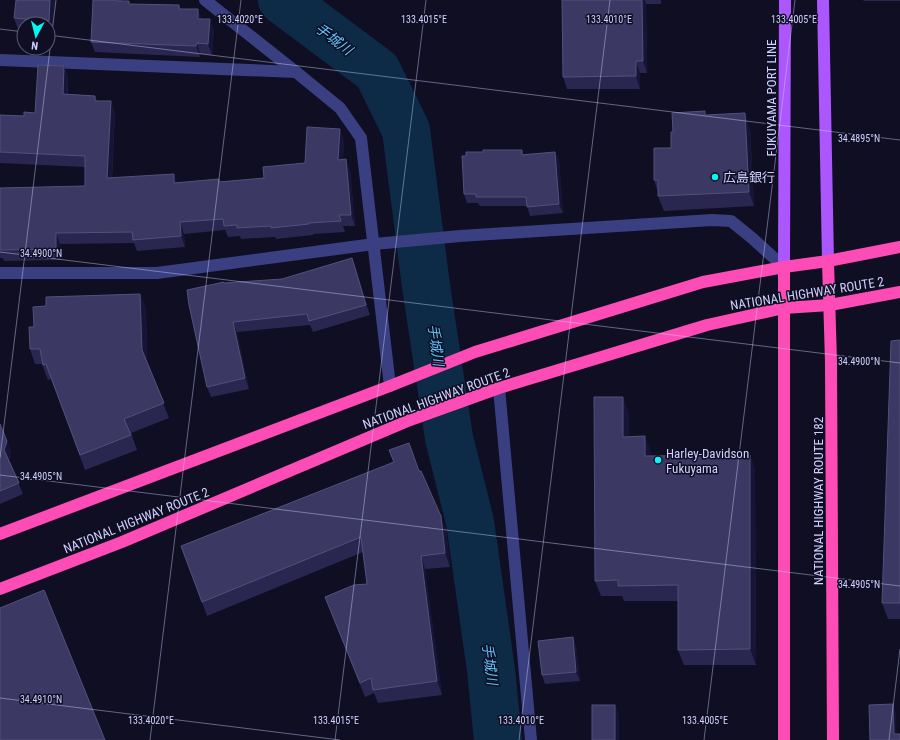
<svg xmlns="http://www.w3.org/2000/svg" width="900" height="740" font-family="'Roboto Condensed','Noto Sans JP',sans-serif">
  <rect width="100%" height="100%" fill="#0f0e22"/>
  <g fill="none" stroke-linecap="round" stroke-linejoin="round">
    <path stroke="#0d2b47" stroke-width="48" d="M282 0 377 71 406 130 426 286 449 438 470 522 491 670 498 740"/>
    <g stroke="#393f81" stroke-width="12">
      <path d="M205 0 296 72 340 108 361 138 390 386"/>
      <path d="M0 60 296 72"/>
      <path d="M0 273H157L374 244 460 236 712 220 731 221 752 238 784 267"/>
      <path d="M499 388 531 740"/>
    </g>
    <g stroke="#ac57fe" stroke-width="12">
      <path d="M823 0 828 261"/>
      <path d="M784 267 785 0"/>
    </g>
    <g stroke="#fe4cb6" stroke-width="12">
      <path d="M828 261 831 362 833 740"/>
      <path d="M0 534 390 386 475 352 703 282 784 267 828 261 900 247"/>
      <path d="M0 589 122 542 410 420 499 388 707 325 784 308 830 305 900 292"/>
      <path d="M784 740V267"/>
    </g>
  </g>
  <g fill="#292750">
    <path d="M16 0H55L52 31H48V24H24V29H18L14 18Z"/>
    <path d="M93 0H122V1L130 4 179 5 181 9H198L201 19 214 30 212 55 200 54V57L95 52 91 42Z"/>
    <path d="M562 0H661V4H646L647 73H640V89H567L563 77Z"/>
    <path d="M863 0H900V1H864Z"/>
    <path d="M64 66 68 77V94L95 96 97 101 115 112 112 178 177 183 219 179 220 182 264 178 305 163 344 140 343 159 350 170 355 226H343L345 232 313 234V235L276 239 275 237 241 239 240 236 228 237 225 230 184 234 185 247 137 251 134 243 60 244 61 260 4 261 3 258H0V188L85 186V167L0 163V115L24 116 35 113Z"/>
    <path d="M707 115 750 128 754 206 664 211 658 196V192L654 180 671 148 673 132Z"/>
    <path d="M522 150 523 154 555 152 559 161 563 213 530 216 527 206H480L478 203H467L464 194 466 156 483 152Z"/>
    <path d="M356 269 370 315 313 332 310 325 237 332 249 389 211 397 207 387 225 283 282 279Z"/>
    <path d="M140 294 146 309 147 363 169 418 131 433 137 450 85 470 51 379 48 380 42 364H35L30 349 34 327 46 306Z"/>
    <path d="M900 340V619H888L882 603Z"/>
    <path d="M629 413V437L651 452V456L750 455 755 471 756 665H684L678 650V601H624L622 596H601L595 581Z"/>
    <path d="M0 424 11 452 9 460 23 494 0 504Z"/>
    <path d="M389 450 419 471 446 529 450 567 425 569 442 695 378 703 374 693 365 697 325 597 367 584 363 552 207 616 181 546 394 462Z"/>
    <path d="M573 637 576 646 580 681 545 684 542 675Z"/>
  </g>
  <g fill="#171536">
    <path d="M50 0H55L52 31 49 21Z"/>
    <path d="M642 0H645L646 4 647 73 643 61Z"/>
    <path d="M198 9 202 20 198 19Z"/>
    <path d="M210 19 214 30 212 55 208 44Z"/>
    <path d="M197 43 200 54V57L196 46Z"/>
    <path d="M636 61 640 73V89L636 76Z"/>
    <path d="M64 66 68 77 67 105 63 94Z"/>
    <path d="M111 101 115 112 111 189 107 178Z"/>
    <path d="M745 113 750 128 754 206 749 192Z"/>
    <path d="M340 129 344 140 342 171 338 160Z"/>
    <path d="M555 152 559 161 563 213 559 204Z"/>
    <path d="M346 159 350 170 355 226 351 215Z"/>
    <path d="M174 174 178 185 174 183Z"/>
    <path d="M180 222 184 234 185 247 181 236Z"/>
    <path d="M56 233 60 244 61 260 56 249Z"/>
    <path d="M352 258 356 269 370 315 366 305Z"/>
    <path d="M140 294 146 309 147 365 142 350Z"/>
    <path d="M233 322 237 332 249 389 245 378Z"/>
    <path d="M623 397 629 413V453L623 437Z"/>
    <path d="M645 436 651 452V471L645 456Z"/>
    <path d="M7 441 11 452 8 461 4 450Z"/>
    <path d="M750 455 755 471 756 665 750 649Z"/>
    <path d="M441 516 446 529 450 567 445 553Z"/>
    <path d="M421 556 425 569 442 695 437 681Z"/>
    <path d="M573 637 576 646 580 681 576 672Z"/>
    <path d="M893 704 896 713 897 740 894 734Z"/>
    <path d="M615 705 619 714V740H615Z"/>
  </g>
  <g fill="#3b3963" stroke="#52517b">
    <path d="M16 0H50L49 21 14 18Z"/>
    <path d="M93 0H117V1H129V4L179 5V9H198V19H210L208 44 197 43 196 46 91 42Z"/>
    <path d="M562 0H642L643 61H636V76L563 77Z"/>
    <path d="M38 65 64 66 63 94 95 96V101H111L107 178 174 174V183L219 179V182L264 178 263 167 305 163 307 127 340 129 338 160 346 159 351 215H339L341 221 309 223V224L271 228V226L237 228V225L224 226 223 219 180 222 181 236 133 240 132 232 56 233V249L0 250V188L85 186V156L0 152V115L24 116V112L35 113Z"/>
    <path d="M705 111V115L745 113 749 192 658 196V180H654V148H671V132H673L672 113Z"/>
    <path d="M483 150H522V155L555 152 559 204 527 207 526 197H476V194H464L462 156H466V152H483Z"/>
    <path d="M352 258 366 305 309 321 307 314 233 322 245 378 207 387 189 305 187 290 224 282V283L282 279Z"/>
    <path d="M140 294 142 350 164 403 124 419 131 435 80 455 46 364 43 365 40 349H30L29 327H34L33 307 46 306V297Z"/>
    <path d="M900 340V603H882L891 341Z"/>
    <path d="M594 397H623V437L645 436V456L750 455V649L678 650V585L618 586V580L595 581Z"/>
    <path d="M0 424 7 441 4 450 19 483 0 491Z"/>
    <path d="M409 443 419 471H421L441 516 445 553 421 556 437 681 373 690 371 678 360 683 325 597 354 585 367 584 361 537 202 602 181 546 394 462 389 450Z"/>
    <path d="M44 590 105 740H0V608Z"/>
    <path d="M573 637 576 672 542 675 538 641Z"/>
    <path d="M893 704 894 734H900V740H870L869 705Z"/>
    <rect x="592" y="705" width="23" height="35"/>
  </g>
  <path fill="none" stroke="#cfd0ff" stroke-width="1" stroke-opacity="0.45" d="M0 29 24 32M48 35 900 140M0 252 900 363M0 458 56 0M0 475 900 586M0 698 340 740M150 740 241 0M335 740 426 0M519 740 610 0M704 740 795 0M889 740 900 649"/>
  <g fill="#02f8f3" stroke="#0f0e22" stroke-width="1.5">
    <circle cx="715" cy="177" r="4"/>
    <circle cx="658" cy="460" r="4"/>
  </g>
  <g text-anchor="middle" stroke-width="3" stroke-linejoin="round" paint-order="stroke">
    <g font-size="13" fill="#cfd0ff" stroke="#0f0e22">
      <text transform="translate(771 98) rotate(-90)" y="5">FUKUYAMA PORT LINE</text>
      <text transform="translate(807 293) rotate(-9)" y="5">NATIONAL HIGHWAY ROUTE 2</text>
      <text transform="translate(436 398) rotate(-20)" y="5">NATIONAL HIGHWAY ROUTE 2</text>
      <text transform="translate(818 501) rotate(-90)" y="5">NATIONAL HIGHWAY ROUTE 182</text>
      <text transform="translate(136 520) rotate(-22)" y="5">NATIONAL HIGHWAY ROUTE 2</text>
    </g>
    <g font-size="13" fill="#cfd0ff" stroke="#0f0e22" text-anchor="start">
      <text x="723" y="182">広島銀行</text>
      <text x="666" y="458">Harley-Davidson<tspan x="666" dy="15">Fukuyama</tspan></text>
    </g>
    <g font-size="14" font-style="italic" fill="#5ec7fe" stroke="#0f0e22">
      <text transform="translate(334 39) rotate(37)" y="5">手城川</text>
      <text transform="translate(436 345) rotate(82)" y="5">手城川</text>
      <text transform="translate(490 664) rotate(83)" y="5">手城川</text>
    </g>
  </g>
  <g font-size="10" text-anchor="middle" fill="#cfd0ff" stroke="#0f0e22" stroke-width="3" stroke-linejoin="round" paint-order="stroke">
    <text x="240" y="23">133.4020°E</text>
    <text x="424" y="23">133.4015°E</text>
    <text x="609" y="23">133.4010°E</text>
    <text x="794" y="23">133.4005°E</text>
    <text x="859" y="142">34.4895°N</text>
    <text x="41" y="257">34.4900°N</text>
    <text x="859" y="365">34.4900°N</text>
    <text x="41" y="480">34.4905°N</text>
    <text x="859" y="588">34.4905°N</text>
    <text x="41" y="703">34.4910°N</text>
    <text x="151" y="724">133.4020°E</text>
    <text x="336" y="724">133.4015°E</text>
    <text x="521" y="724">133.4010°E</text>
    <text x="705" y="724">133.4005°E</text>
  </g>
  <g transform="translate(36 36) rotate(187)"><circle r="19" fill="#0f0e22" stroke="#5c5c7a"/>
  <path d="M0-3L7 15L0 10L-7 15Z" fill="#02f8f3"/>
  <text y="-6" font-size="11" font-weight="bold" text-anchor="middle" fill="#cfd0ff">N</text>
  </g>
</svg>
